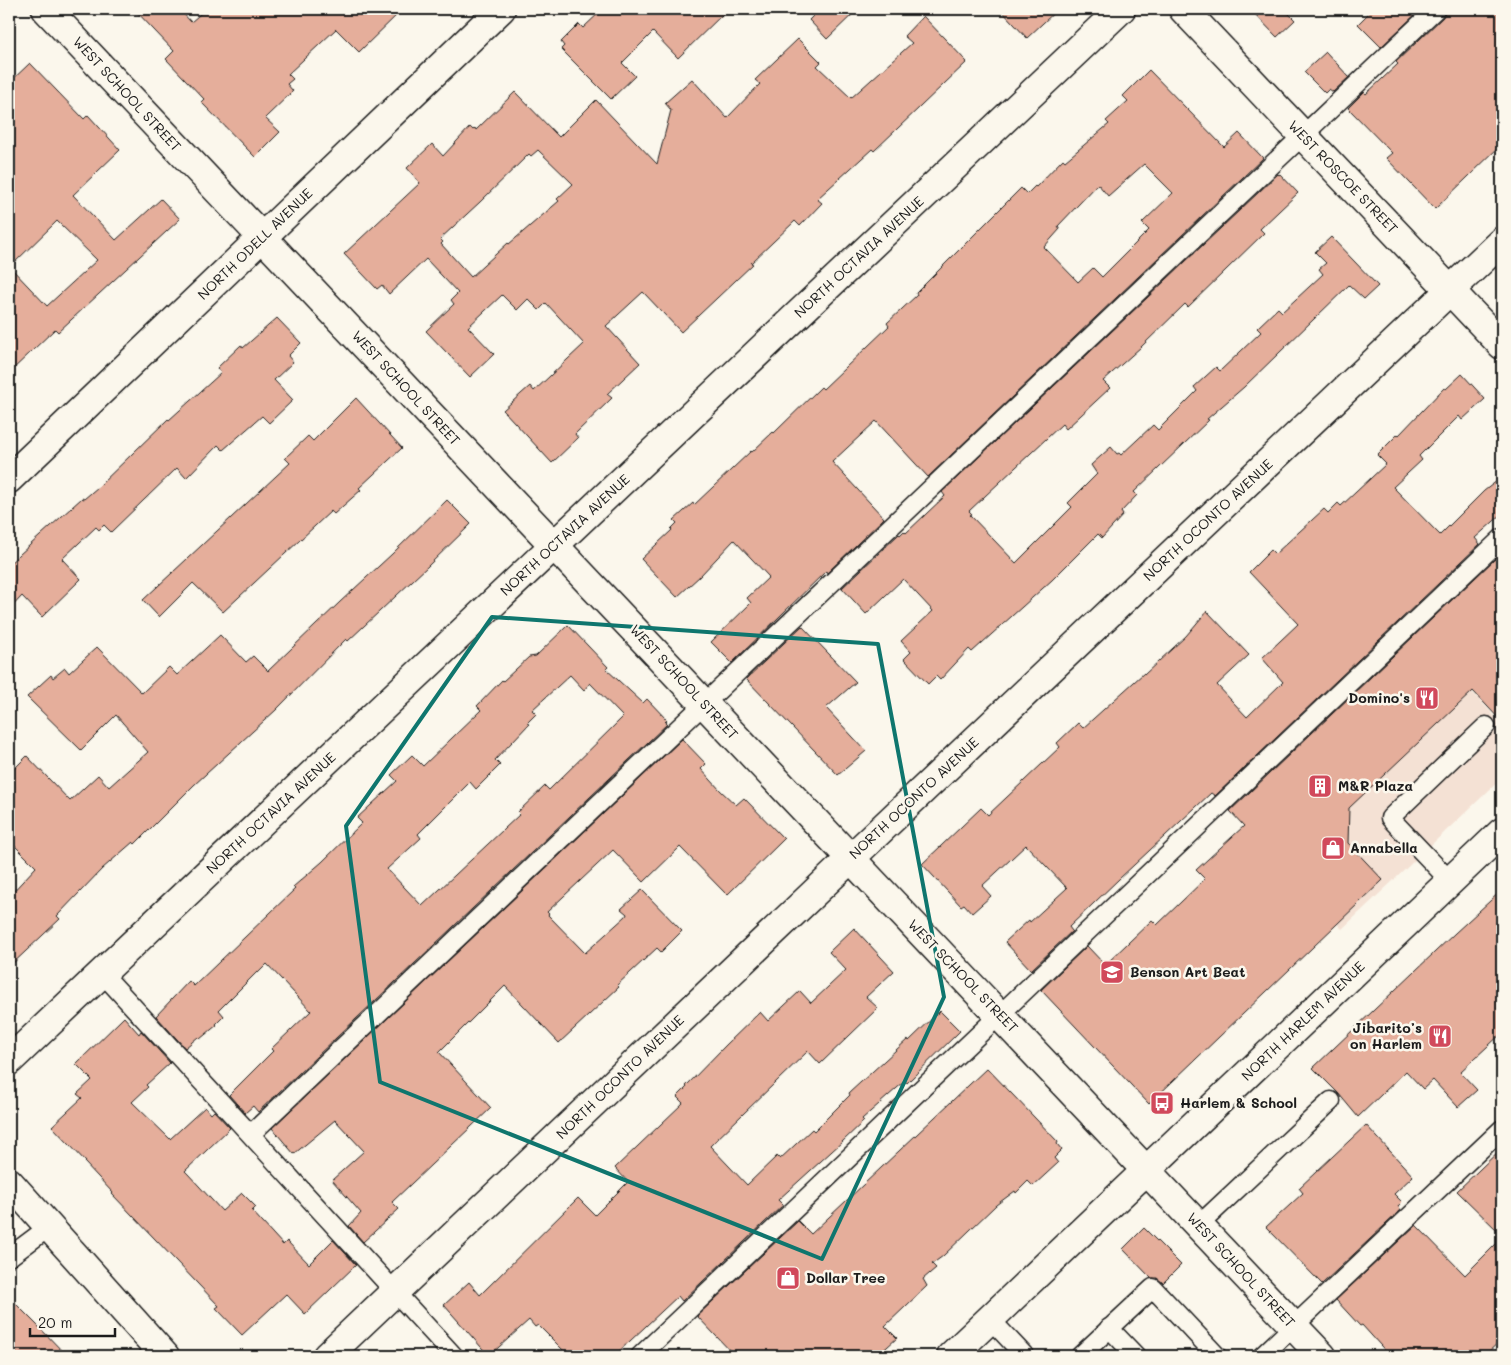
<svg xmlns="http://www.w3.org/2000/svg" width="1511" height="1365" font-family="Mali,sans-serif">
  <rect width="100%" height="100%" fill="#fbf7ec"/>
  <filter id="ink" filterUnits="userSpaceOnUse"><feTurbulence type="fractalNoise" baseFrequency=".02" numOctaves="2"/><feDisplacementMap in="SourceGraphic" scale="10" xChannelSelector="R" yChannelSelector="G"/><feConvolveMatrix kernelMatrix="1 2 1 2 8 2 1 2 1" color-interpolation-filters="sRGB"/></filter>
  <g filter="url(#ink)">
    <path fill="#f4e1d4" d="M1416 632 1502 724V778L1342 929 1229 808Z"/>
    <g fill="#e5ae9b" stroke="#1c1c1c" fill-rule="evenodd">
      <path d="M134 9H179L191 22 206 9H403L359 52 336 29 288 74 293 79 287 84 293 91 265 118 280 132 255 157 201 102 204 99 166 59 174 51Z"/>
      <path d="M603 9H728L678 58 653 32 622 63 635 76 611 99 561 49 564 46 561 42 579 24 583 28Z"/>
      <path d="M820 9H858L827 39 809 20Z"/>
      <path d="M1000 9H1058L1027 38Z"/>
      <path d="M1250 9H1284L1295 20 1277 37Z"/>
      <path d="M1373 9H1421L1381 47 1358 24Z"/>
      <path d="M1446 9H1502V144L1435 209 1386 158 1392 153 1348 108 1364 92 1366 94 1398 64 1396 62 1443 17Z"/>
      <path d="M923 16 967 62 874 151 872 149 817 199 822 203 800 226 795 221 751 263 753 264 681 332 643 292 606 326 640 363 607 394 612 398 575 434 578 438 552 463 503 410 530 386 534 391 584 344 546 303 539 310 528 299 517 310 502 295 468 327 494 354 470 377 426 331 454 304 451 300 458 293 426 259 389 294 382 285 377 289 344 254 420 183 407 168 432 144 443 156 470 127 473 130 475 128 476 130 515 92 559 137 596 100 657 164 671 110 665 103 692 79 727 118 760 84 755 80 798 39 821 62 817 66 851 98 912 43 904 36ZM538 150 573 184 557 199 559 201 509 244 508 243 471 277 441 244 443 242 440 239 480 202 529 154 531 156Z"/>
      <path d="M1326 52 1349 77 1333 92 1329 89 1325 93 1304 72Z"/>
      <path d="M30 63 84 119 88 115 120 150 73 195 116 240 161 199 180 219 58 332 55 329 9 373V83ZM57 221 97 260 47 306 10 267Z"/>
      <path d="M1149 70 1224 147 1239 133 1263 158 928 477 876 421 832 462 884 518 827 573 826 571 732 663 711 642 751 603 747 598 769 577 734 540 700 576 677 597 641 559 672 530 671 529 677 523 674 520 693 503 694 505 751 451 752 452 773 432 774 433 821 387 823 389 889 326 887 323 917 295 916 293 1021 188 1027 194 1035 186 1036 187 1063 159 1065 161 1109 124 1106 121 1128 101 1123 96ZM1144 164 1173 193 1142 223 1149 230 1102 277 1093 268 1078 282 1044 247 1060 229 1058 226 1098 184 1108 196Z"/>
      <path d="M1278 174 1279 175 1280 174 1298 193 1260 229 1264 233 1188 307 1185 304 1141 347 1103 381 1110 388 1066 429 1062 424 969 511 972 514 970 515 1016 563 1072 507 1068 503 1097 474 1091 465 1111 447 1117 454 1119 453 1121 455 1153 425 1158 430 1197 391 1194 387 1216 367 1220 371 1261 332 1257 328 1278 308 1282 312 1323 274 1319 269 1326 263 1315 252 1331 237 1378 286 1364 299 1349 285 1244 387 1207 419 1209 420 1134 492 1137 495 1121 512 1123 515 1102 538 1098 534 1052 580 972 652 969 649 940 680 936 676 928 684 904 659 911 652 901 641 933 611 903 579 866 614 842 588 899 534 900 535 904 531 906 533 945 496 942 492Z"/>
      <path d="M277 318 301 343 288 356 293 362 274 380 293 400 269 423 262 416 223 450 218 445 186 478 177 468 111 532 104 525 99 530 96 527 62 559 81 579 42 617 22 596 9 610V564L82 498 84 499 98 487 168 419 169 420 221 373 217 368 241 345 243 348Z"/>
      <path d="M1462 374 1485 399 1462 420 1459 416 1419 456 1422 460 1393 487 1440 535 1484 491 1502 477V514L1475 538 1480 544 1215 796 1211 793 1119 879 1069 927 1072 931 1031 970 1005 942 1029 920 1030 922 1067 888 1026 845 982 886 991 896 972 913 964 904 961 906 922 864 981 808 988 815 1060 747 1057 743 1078 723 1083 728 1144 673 1145 674 1186 636 1207 611 1249 655 1217 685 1247 717 1283 682 1262 658 1298 624 1249 572 1271 550 1275 554 1324 509 1328 513 1338 503 1341 506 1386 464 1377 455 1398 434 1399 435 1444 388 1446 389Z"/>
      <path d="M356 398 402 448 359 488 361 490 334 514 331 511 223 612 193 583 159 617 143 600 290 463 285 458 308 436 313 441Z"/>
      <path d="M447 500 471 524 428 566 348 641 346 639 276 710 194 785 135 844 133 842 102 869 57 916 60 919 9 967V896L36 867 9 840V774L27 756 70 801 98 775 109 787 148 752 116 715 81 750 27 697 51 675 53 678 65 668 69 673 97 647 142 693 169 667 177 675 220 635 246 662 253 656 268 671 340 602 392 554Z"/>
      <path d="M1495 559 1502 567V722L1473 691 1349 808 1348 843 1383 880 1149 1104 1041 990 1087 946 1105 965 1152 920 1157 925 1205 879 1196 870 1244 826 1230 811Z"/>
      <path d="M568 625 608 667 606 669 643 703 647 699 667 720 665 722 667 724 258 1112 253 1106 245 1113 229 1095 273 1051 271 1049 311 1011 267 964 258 973 257 972 219 1010 224 1016 216 1024 217 1025 200 1039 198 1037 185 1048 156 1016 189 981 194 986 295 889 293 887 322 862 362 823 357 818 397 781 391 775 412 755 423 766 481 710 477 706 502 680 503 681 529 657 536 656ZM570 675 584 690 590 683 623 717 549 790 545 786 518 812 520 814 422 906 387 869 421 838 418 834 470 782 476 789 500 765 495 760 529 724 527 723 536 714 532 710Z"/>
      <path d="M802 626 856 682 826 708 866 751 838 775 746 679Z"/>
      <path d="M682 739 706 764 701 769 720 790 736 805 744 798 784 839 727 895 680 847 644 882 613 850 547 912 549 914 548 915 585 953 626 916 627 914 621 909 642 890 682 931 661 952 657 948 617 985 619 987 559 1043 505 986 439 1052 491 1108 392 1202 399 1209 363 1242 349 1226 361 1213 332 1180 364 1151 335 1120 294 1154 272 1128Z"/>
      <path d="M1502 890V1033L1460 1072 1477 1090 1458 1107 1433 1080 1423 1089 1406 1071 1358 1117 1338 1093 1313 1068 1455 933Z"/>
      <path d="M854 928 894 971 866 997 878 1008 820 1064 808 1051 710 1146 747 1185 777 1156 780 1159 812 1129 814 1131 850 1095 849 1093 908 1039 909 1041 940 1011 960 1031 907 1083 905 1081 862 1119 864 1121 842 1142 778 1200 783 1205 682 1301 678 1296 614 1356H569L538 1325 535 1327 529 1320 489 1356 444 1305 469 1282 480 1295 578 1198 595 1215 628 1182 615 1168 683 1103 677 1097 687 1087 686 1086 726 1045 760 1012 768 1021 800 991 811 1003 846 970 829 952Z"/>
      <path d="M124 1017 139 1034 141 1031 170 1063 146 1085 148 1087 132 1102 170 1139 205 1107 211 1114 214 1111 230 1128 185 1171 188 1174 222 1211 242 1193 256 1207 252 1211 283 1245 287 1241 309 1264 333 1240 356 1265 305 1314 286 1294 242 1335 216 1308 219 1306 112 1194 113 1193 85 1163 86 1162 52 1126 82 1098 77 1094 92 1080 76 1064Z"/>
      <path d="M987 1068 1058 1142 1057 1144 1062 1150 1054 1158 1058 1163 1033 1186 1028 1181 1016 1193 1015 1191 996 1205 943 1256 932 1264 936 1268 923 1279 927 1286 885 1326 897 1338 877 1356H735L697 1316 798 1221 811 1234Z"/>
      <path d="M1366 1125 1413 1176 1394 1194 1402 1202 1398 1206 1401 1210 1322 1284 1266 1227 1303 1193 1299 1188Z"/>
      <path d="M1502 1148V1235L1457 1191Z"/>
      <path d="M1416 1225 1465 1275 1502 1238V1339L1484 1356H1390L1362 1325 1360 1326 1336 1300Z"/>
      <path d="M1144 1228 1181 1265 1163 1283 1157 1278H1151L1123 1249Z"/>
      <path d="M9 1297 36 1324 67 1356H9Z"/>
    </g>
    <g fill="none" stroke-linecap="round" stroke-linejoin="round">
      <g stroke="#1c1c1c" stroke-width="21">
        <g id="lane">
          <path d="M1450 881 1390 818 1486 726"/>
          <path d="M102 973 454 1356"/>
          <path d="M251 1134 1436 9"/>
          <path d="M1199 1225 1331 1101"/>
          <path d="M9 1257 49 1227"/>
          <path d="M990 1319 1025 1356"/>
          <path d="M1109 1328 1136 1356"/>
          <path d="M640 1356 1502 538"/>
          <path d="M1080 1356 1153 1288 1217 1356"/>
          <path d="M1262 1356 1502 1129"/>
        </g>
      </g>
      <g stroke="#1c1c1c" stroke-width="31">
        <g id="street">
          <path d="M46 9 1322 1356"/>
          <path d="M1183 9 1502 345"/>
          <path d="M9 479 501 9"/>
          <path d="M9 1061 1121 9"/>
          <path d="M327 1356 851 858 1502 241"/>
        </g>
      </g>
      <g stroke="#1c1c1c" stroke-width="31">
        <path id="secondary" d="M9 1182 165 1356"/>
      </g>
      <g stroke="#1c1c1c" stroke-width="31">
        <path id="primary" d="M951 1356 1502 832"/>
      </g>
      <use href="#lane" stroke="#fbf7ec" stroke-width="18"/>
      <use href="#street" stroke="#fbf7ec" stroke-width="28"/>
      <use href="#secondary" stroke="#fbf7ec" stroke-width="28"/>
      <use href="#primary" stroke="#fbf7ec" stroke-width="28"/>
    </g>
  </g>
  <path fill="none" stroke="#0f766e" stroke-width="4" stroke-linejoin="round" d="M492 617 878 644 944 997 822 1259 380 1082 346 826Z"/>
  <defs>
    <g id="restaurant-square" transform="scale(1.25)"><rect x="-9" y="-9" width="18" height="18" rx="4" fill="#d1495b" stroke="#fbf7ec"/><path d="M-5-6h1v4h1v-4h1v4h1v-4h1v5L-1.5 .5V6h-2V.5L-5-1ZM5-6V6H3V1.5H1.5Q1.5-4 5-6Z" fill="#fff"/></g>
    <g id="building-square" transform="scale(1.25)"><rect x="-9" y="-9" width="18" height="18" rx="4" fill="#d1495b" stroke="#fbf7ec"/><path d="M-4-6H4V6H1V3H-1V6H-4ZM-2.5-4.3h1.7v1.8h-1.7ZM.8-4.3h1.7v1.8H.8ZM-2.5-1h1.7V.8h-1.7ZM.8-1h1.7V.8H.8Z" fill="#fff"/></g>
    <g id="shop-square" transform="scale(1.25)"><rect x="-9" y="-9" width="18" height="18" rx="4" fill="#d1495b" stroke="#fbf7ec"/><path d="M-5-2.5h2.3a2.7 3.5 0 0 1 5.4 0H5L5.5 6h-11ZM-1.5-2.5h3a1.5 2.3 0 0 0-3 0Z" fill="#fff"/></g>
    <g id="school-square" transform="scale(1.25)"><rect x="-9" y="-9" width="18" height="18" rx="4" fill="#d1495b" stroke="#fbf7ec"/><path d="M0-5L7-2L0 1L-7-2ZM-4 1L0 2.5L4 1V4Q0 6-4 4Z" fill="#fff"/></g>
    <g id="bus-square" transform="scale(1.25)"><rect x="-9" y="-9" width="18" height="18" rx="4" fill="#d1495b" stroke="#fbf7ec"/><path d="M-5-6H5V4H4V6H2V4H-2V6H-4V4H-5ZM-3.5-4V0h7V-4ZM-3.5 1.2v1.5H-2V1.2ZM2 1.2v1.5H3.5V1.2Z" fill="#fff"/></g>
  </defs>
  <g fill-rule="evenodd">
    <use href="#restaurant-square" x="1427" y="698"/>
    <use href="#building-square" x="1320" y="786"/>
    <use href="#shop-square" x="1333" y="848"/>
    <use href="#school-square" x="1112" y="972"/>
    <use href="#restaurant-square" x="1440" y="1036"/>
    <use href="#bus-square" x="1162" y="1103"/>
    <use href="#shop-square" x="788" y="1278"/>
  </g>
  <g text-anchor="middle" stroke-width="5" stroke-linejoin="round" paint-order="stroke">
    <g font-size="14" fill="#1c1c1c" stroke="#fbf7ec">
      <text transform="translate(127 94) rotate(47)" y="5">WEST SCHOOL STREET</text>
      <text transform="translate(1343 177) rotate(46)" y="5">WEST ROSCOE STREET</text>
      <text transform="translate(255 244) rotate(-44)" y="5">NORTH ODELL AVENUE</text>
      <text transform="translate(859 257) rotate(-43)" y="5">NORTH OCTAVIA AVENUE</text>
      <text transform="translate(406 388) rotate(47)" y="5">WEST SCHOOL STREET</text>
      <text transform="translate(1208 520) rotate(-43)" y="5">NORTH OCONTO AVENUE</text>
      <text transform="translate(565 535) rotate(-43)" y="5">NORTH OCTAVIA AVENUE</text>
      <text transform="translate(684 682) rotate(47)" y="5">WEST SCHOOL STREET</text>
      <text transform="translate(914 798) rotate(-43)" y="5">NORTH OCONTO AVENUE</text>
      <text transform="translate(271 813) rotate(-43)" y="5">NORTH OCTAVIA AVENUE</text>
      <text transform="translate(963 976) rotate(46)" y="5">WEST SCHOOL STREET</text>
      <text transform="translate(1303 1021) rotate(-44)" y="5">NORTH HARLEM AVENUE</text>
      <text transform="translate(620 1077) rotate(-44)" y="5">NORTH OCONTO AVENUE</text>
      <text transform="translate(1241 1270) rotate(47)" y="5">WEST SCHOOL STREET</text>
    </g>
    <g font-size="14" font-weight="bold" fill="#1c1c1c" stroke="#fbf7ec" text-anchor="start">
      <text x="1410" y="703" text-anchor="end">Domino's</text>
      <text x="1338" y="791">M&amp;R Plaza</text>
      <text x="1350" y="853">Annabella</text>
      <text x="1130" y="977">Benson Art Beat</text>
      <text x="1422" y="1033" text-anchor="end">Jibarito’s<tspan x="1422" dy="16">on Harlem</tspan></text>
      <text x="1180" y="1108">Harlem &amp; School</text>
      <text x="806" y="1283">Dollar Tree</text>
    </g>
  </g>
  <rect width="1511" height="1365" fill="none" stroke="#fbf7ec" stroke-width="30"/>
  <rect x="15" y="15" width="1481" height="1335" fill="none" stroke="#1c1c1c" stroke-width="2" filter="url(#ink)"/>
  <path d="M30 1328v8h85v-8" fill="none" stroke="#1c1c1c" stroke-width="2.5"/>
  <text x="38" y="1328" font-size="15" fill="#1c1c1c" stroke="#fbf7ec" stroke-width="4" paint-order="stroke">20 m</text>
</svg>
